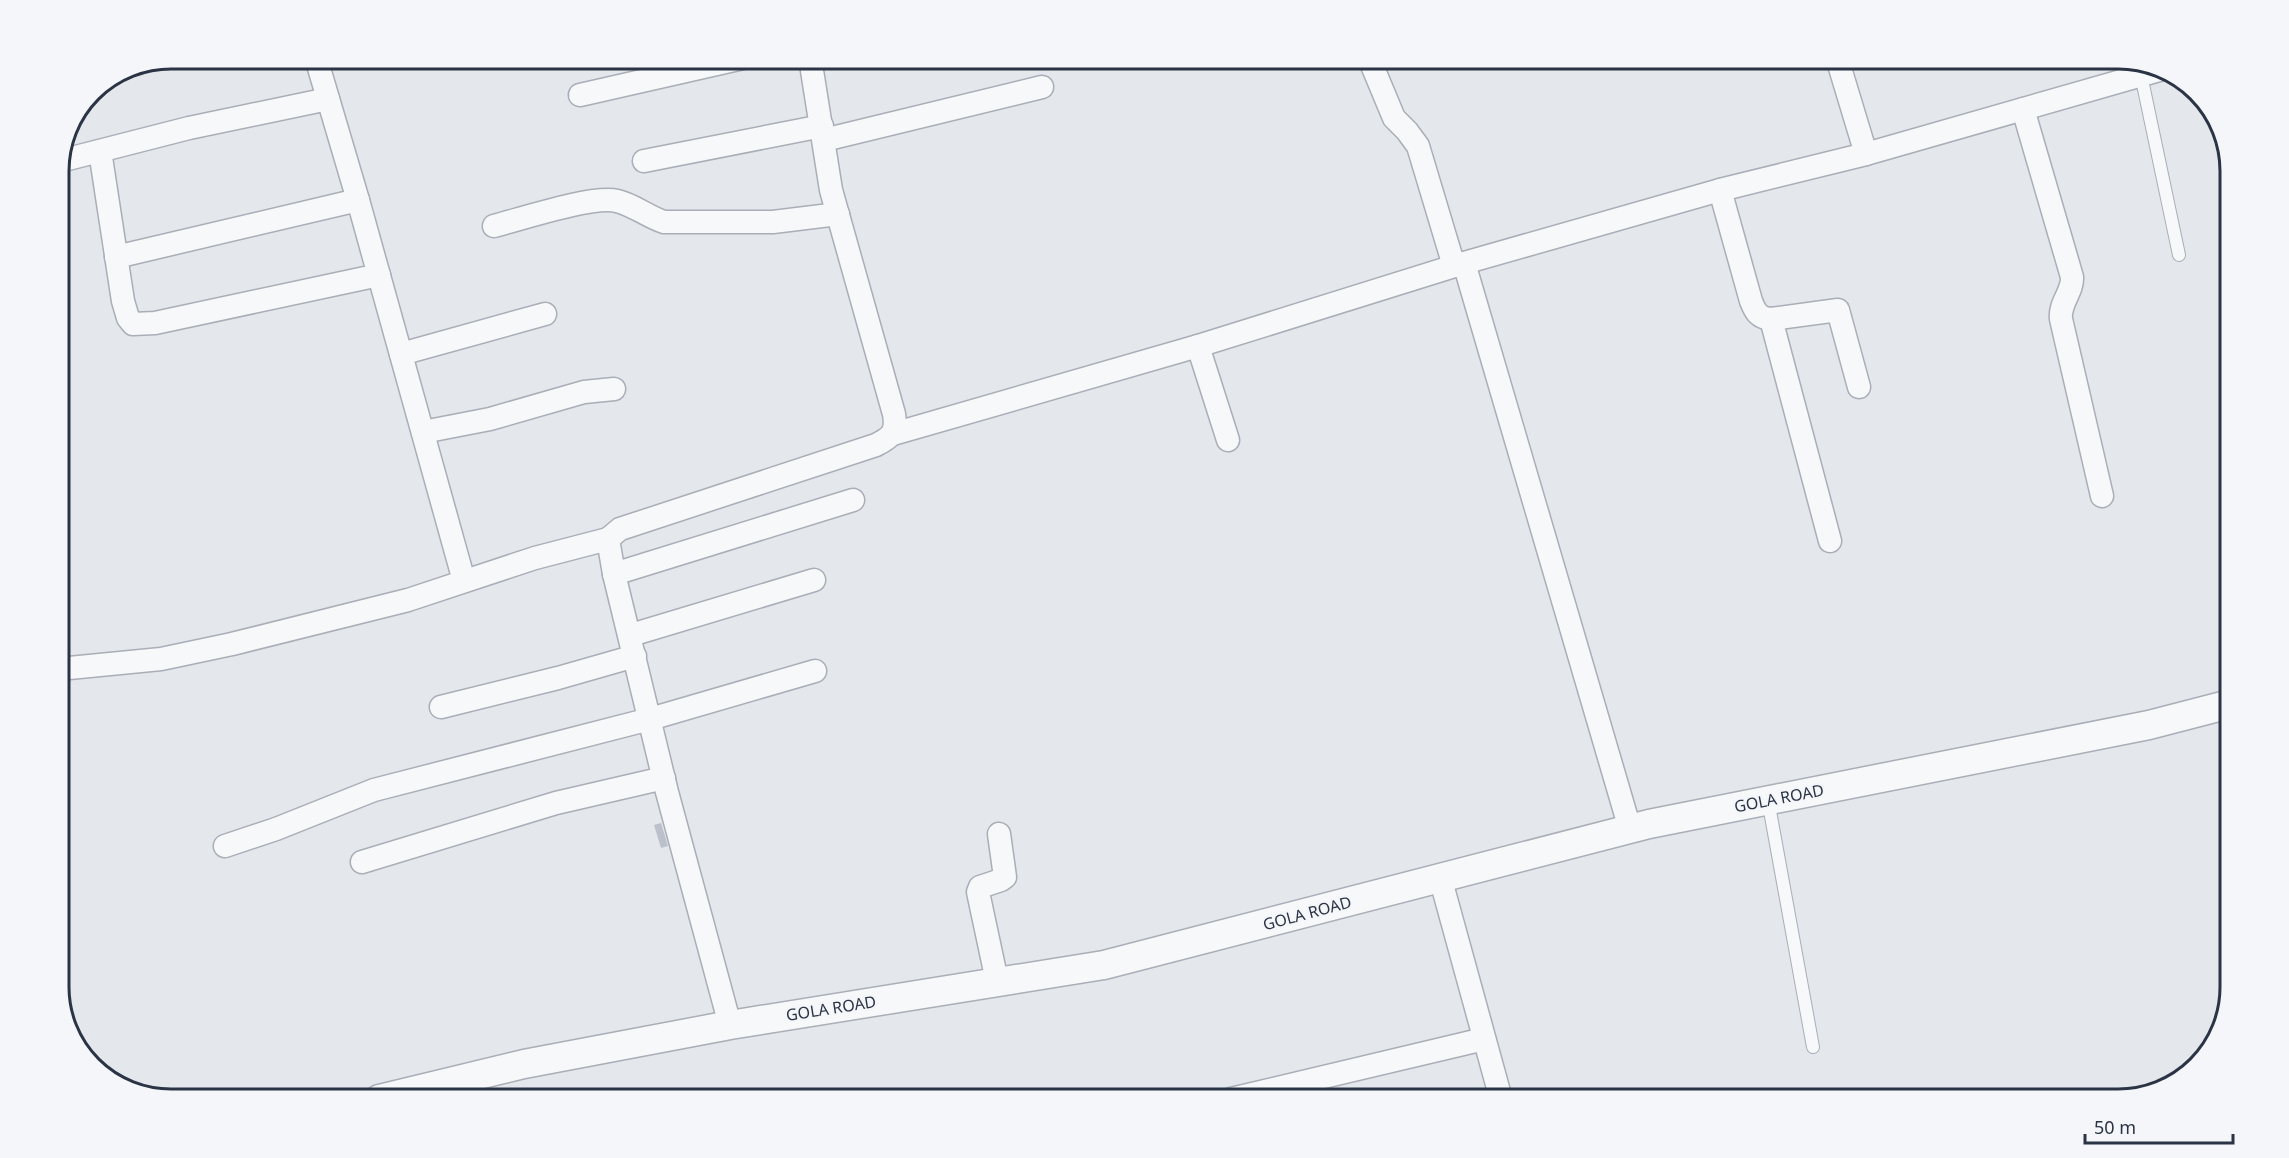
<svg xmlns="http://www.w3.org/2000/svg" width="2289" height="1158" font-family="'Noto Sans',sans-serif">
  <rect width="100%" height="100%" fill="#e4e7ec"/>
  <path fill="#bbc0ca" d="M661 823 668 846 661 848 654 825Z"/>
  <g fill="none" stroke-linecap="round" stroke-linejoin="round">
    <g stroke="#a9aeb7" stroke-width="14">
      <g id="service">
        <path d="M2141 75 2179 255"/>
        <path d="M1768 800 1813 1047"/>
      </g>
    </g>
    <g stroke="#a9aeb7" stroke-width="25">
      <g id="minor">
        <path d="M316 58 358 200 464 581"/>
        <path d="M1369 58 1394 118 1407 131 1418 146 1454 266"/>
        <path d="M1837 58 1866 154"/>
        <path d="M580 95 743 58"/>
        <path d="M2023 109 2072 277C2073 292 2059 303 2061 319L2102 496"/>
        <path d="M824 140 1042 87"/>
        <path d="M100 151 123 301 128 318 133 324 155 323 379 275"/>
        <path d="M60 161 189 128 328 99"/>
        <path d="M644 161 822 126"/>
        <path d="M1720 190 1751 301C1755 311 1758 318 1771 319L1838 310 1859 387"/>
        <path d="M494 226C521 219 593 195 617 201 634 205 648 217 664 222H773L838 214"/>
        <path d="M116 257 358 200"/>
        <path d="M1464 263 1630 829"/>
        <path d="M1771 319 1830 541"/>
        <path d="M1198 346 1228 440"/>
        <path d="M401 354 545 314"/>
        <path d="M423 432 490 419 584 392 614 389"/>
        <path d="M893 434 1198 346 1464 263 1720 190 1866 154 2163 69"/>
        <path d="M614 574 853 500"/>
        <path d="M631 635 814 580"/>
        <path d="M59 669 161 659 232 644 408 600 535 558 608 539"/>
        <path d="M441 707 558 678 635 656"/>
        <path d="M225 846 276 829 374 790 650 719 815 671"/>
        <path d="M362 862 556 803 664 778"/>
        <path d="M1440 877 1501 1099"/>
        <path d="M997 981 978 892 980 887 1001 880 1005 877 999 834"/>
        <path d="M730 1025 667 792 614 574 608 539 620 529 876 445C892 437 897 432 894 414L831 190 810 58"/>
        <path d="M1231 1099 1484 1039"/>
      </g>
    </g>
    <g stroke="#a9aeb7" stroke-width="31">
      <path id="tertiary" d="M379 1099 524 1064 730 1025 1104 965 1649 824 2149 725 2230 704"/>
    </g>
    <use href="#service" stroke="#f7f8fa" stroke-width="12"/>
    <use href="#minor" stroke="#f7f8fa" stroke-width="22"/>
    <use href="#tertiary" stroke="#f7f8fa" stroke-width="28"/>
  </g>
  <g text-anchor="middle" stroke-width="4.5" stroke-linejoin="round" paint-order="stroke">
    <g font-size="16" fill="#2b3445" stroke="#f4f6f9">
      <text transform="translate(1779 798) rotate(-11)" y="6">GOLA ROAD</text>
      <text transform="translate(1307 913) rotate(-15)" y="6">GOLA ROAD</text>
      <text transform="translate(831 1008) rotate(-9)" y="6">GOLA ROAD</text>
    </g>
  </g>
  <path d="M0 0H2289V1158H0ZM171 69H2118A102 102 0 0 1 2220 171V987A102 102 0 0 1 2118 1089H171A102 102 0 0 1 69 987V171A102 102 0 0 1 171 69Z" fill="#f4f6f9" fill-rule="evenodd"/>
  <path fill="none" stroke="#2b3445" stroke-width="3" d="M171 69H2118A102 102 0 0 1 2220 171V987A102 102 0 0 1 2118 1089H171A102 102 0 0 1 69 987V171A102 102 0 0 1 171 69Z"/>
  <path d="M2085 1134v9h148v-9" fill="none" stroke="#2b3445" stroke-width="3"/>
  <text x="2094" y="1134" font-size="18" fill="#2b3445" stroke="#f4f6f9" stroke-width="4.5" paint-order="stroke">50 m</text>
</svg>
